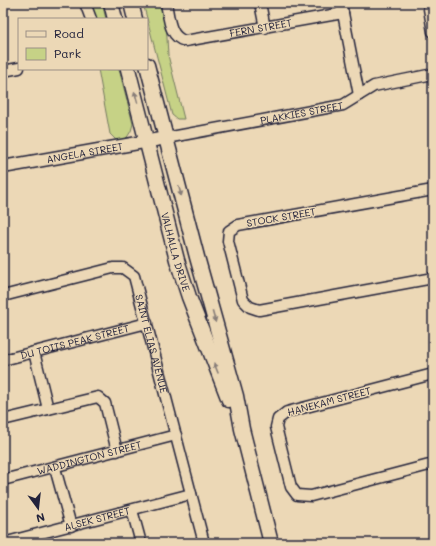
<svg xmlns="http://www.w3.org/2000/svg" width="436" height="546" font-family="Mali,sans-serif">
  <rect width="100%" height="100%" fill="#ecd8b6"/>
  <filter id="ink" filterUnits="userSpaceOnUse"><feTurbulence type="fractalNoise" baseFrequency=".025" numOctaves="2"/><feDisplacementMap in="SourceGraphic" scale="8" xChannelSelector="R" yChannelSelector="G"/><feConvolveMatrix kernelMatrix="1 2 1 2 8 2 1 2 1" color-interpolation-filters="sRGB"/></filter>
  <g filter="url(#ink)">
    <g fill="#c6d286" stroke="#747a60">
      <path d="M89 3H102L106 19H93Z"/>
      <path d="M143 3H162L166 21 168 55 184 119H177L172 115Z"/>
      <path d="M98 69H119L133 124 131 131 126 139 116 140 110 134Z"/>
    </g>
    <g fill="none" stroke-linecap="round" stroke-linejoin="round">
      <g stroke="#22223b" stroke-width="13">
        <g id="minor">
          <path d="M85 3 91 19"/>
          <path id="s1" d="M166 3C169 17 169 37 185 41L343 13"/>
          <path d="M260 3 265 28"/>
          <path d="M341 3 359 95"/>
          <path d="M428 3 433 32"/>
          <path d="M3 71 19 68"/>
          <path id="s2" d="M166 138 343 105 374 86 433 74"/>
          <path d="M433 190 238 225 229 231 228 241 243 300 250 307 259 310 433 278"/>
          <path id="s3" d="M3 296 113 268H123L134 276 204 543"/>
          <path d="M34 352 48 409"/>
          <path id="s4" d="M3 360 147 323"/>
          <path d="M433 374 287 412 278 419 276 427 291 487 297 495 311 496 433 464"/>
          <path d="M3 420 98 397 105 403 117 451"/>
          <path d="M55 468 71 526"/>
          <path id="s5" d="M3 480 176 435"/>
          <path d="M132 510 141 543"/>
          <path id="s6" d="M3 543 191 494"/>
        </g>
      </g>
      <g stroke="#22223b" stroke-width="15">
        <g id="tertiary">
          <path id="s7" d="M3 167 166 138"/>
        </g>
      </g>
      <g stroke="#22223b" stroke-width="17">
        <g id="secondary">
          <path d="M111 3 115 19"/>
          <path d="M131 3 135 19"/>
          <path d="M147 65 197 257 236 396 242 429 271 543"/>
          <path id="s8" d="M128 69 177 260 189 297 229 400"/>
        </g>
      </g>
      <use href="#minor" stroke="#ecd8b6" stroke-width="10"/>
      <use href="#tertiary" stroke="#ecd8b6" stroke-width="12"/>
      <use href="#secondary" stroke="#ecd8b6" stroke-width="14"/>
    </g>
    <defs><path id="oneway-solid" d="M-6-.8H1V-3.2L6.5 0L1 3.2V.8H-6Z"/></defs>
    <g fill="#877d78">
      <use href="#oneway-solid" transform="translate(136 97) rotate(-105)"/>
      <use href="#oneway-solid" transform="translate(180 191) rotate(76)"/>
      <use href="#oneway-solid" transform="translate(214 317) rotate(74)"/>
      <use href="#oneway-solid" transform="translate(216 368) rotate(-112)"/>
    </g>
  </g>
  <g text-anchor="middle" stroke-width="3" stroke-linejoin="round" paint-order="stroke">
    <g font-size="10" fill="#22223b" stroke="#ecd8b6">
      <text dy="4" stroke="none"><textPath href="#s1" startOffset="122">FERN STREET</textPath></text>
      <text dy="4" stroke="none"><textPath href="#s2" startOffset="138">PLAKKIES STREET</textPath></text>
      <text dy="4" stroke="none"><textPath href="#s7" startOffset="83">ANGELA STREET</textPath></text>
      <text transform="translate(281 217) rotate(-10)" y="4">STOCK STREET</text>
      <text dy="4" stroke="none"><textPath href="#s8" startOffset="189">VALHALLA DRIVE</textPath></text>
      <text dy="4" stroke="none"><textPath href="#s4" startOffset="74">DU TOITS PEAK STREET</textPath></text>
      <text dy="4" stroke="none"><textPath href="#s3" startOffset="207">SAINT ELIAS AVENUE</textPath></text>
      <text transform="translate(329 401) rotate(-15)" y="4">HANEKAM STREET</text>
      <text dy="4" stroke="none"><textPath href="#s5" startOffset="89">WADDINGTON STREET</textPath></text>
      <text dy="4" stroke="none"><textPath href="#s6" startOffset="97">ALSEK STREET</textPath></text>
    </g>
  </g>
  <rect width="436" height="546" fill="none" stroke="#ecd8b6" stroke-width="16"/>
  <rect x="8" y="8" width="420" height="530" fill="none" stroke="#22223b" stroke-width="1.5" filter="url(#ink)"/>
  <rect x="18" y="18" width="130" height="52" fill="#ecd8b6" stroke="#9b8f85"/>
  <rect x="26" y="31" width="20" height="6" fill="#ecd8b6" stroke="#9b8f85"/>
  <text x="54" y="38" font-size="12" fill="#22223b">Road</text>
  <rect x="26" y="48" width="20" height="12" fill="#c6d286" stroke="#9b8f85"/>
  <text x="54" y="58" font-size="12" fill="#22223b">Park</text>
  <g transform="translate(38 508) rotate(165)" stroke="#ecd8b6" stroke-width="3" paint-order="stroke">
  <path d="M0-3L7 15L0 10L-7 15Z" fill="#22223b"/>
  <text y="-6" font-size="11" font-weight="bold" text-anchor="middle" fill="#22223b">N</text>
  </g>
</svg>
